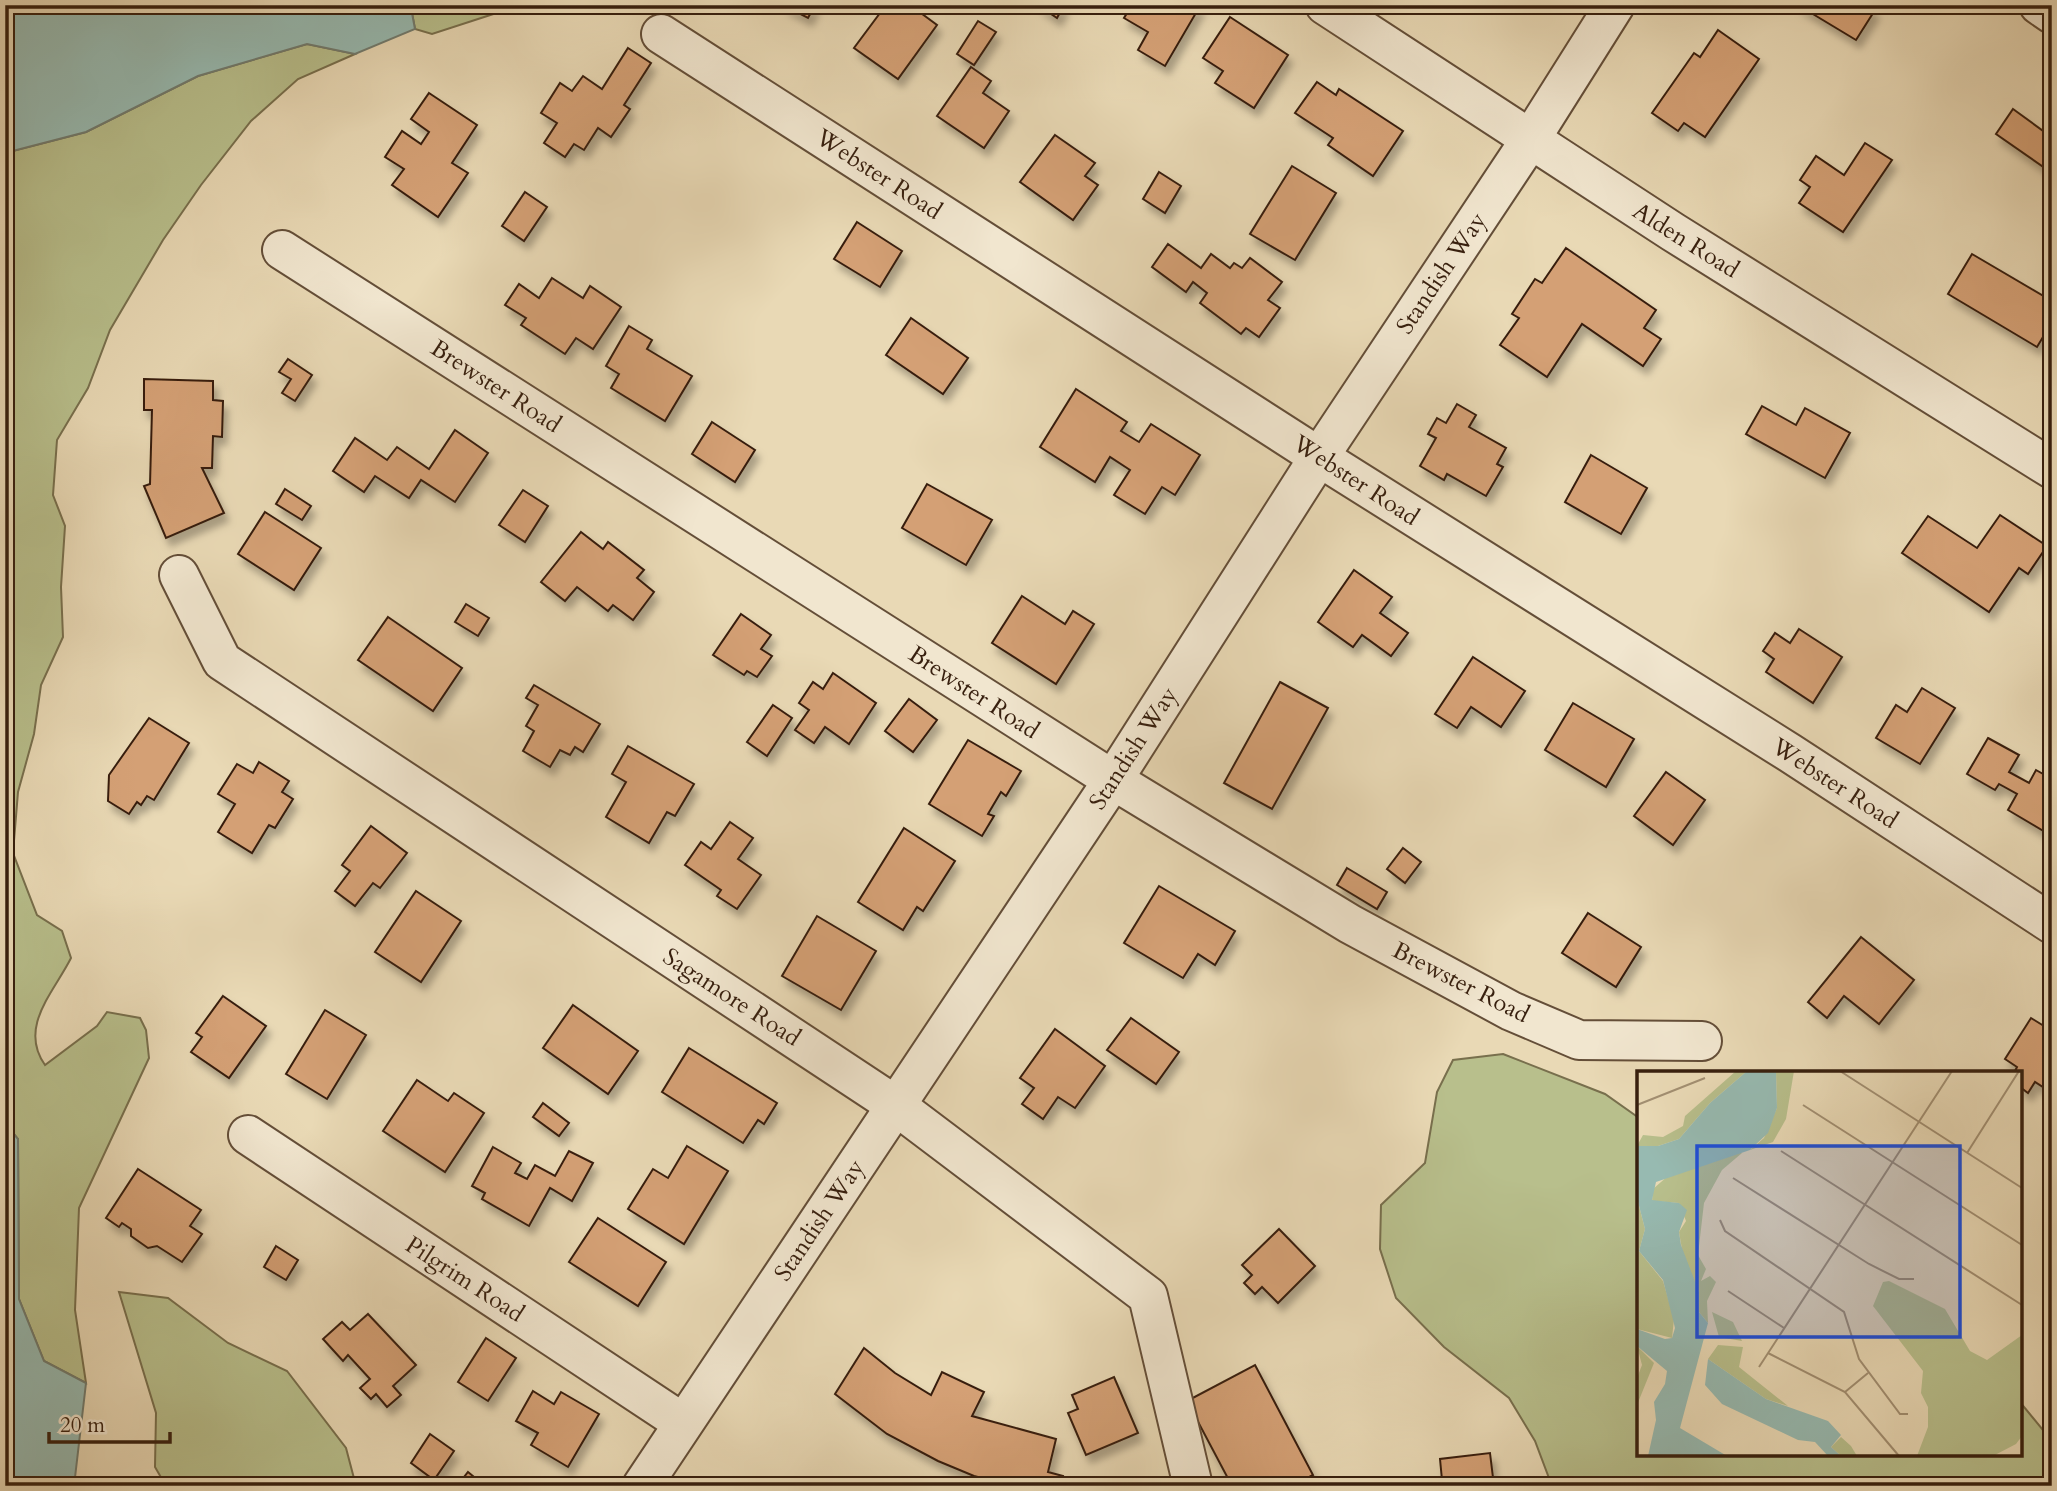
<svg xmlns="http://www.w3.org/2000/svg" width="2057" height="1491" font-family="Cardo,serif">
  <defs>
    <filter id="shadow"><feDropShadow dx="4.5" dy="8" stdDeviation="3.5" flood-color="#0004"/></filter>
  </defs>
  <rect width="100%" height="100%" fill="#e9d9b5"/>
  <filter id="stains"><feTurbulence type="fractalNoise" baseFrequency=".00286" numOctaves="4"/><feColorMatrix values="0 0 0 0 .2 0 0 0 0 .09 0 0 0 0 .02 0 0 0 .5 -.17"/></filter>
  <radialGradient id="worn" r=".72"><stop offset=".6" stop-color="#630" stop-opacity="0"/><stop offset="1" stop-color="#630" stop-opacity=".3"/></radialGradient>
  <g fill="#b8bf8c" stroke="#786f4d" stroke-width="2">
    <path d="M415 5H521L432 34 415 29 412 13Z"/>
    <path d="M307 44 355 54 298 79 251 121 201 185 163 240 110 330 88 388 57 440 53 495 65 526 61 587 63 637 41 685 34 734 18 792 13 853 37 915 62 931 71 958C54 992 18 1027 45 1065L97 1026 107 1012 140 1018 146 1030 149 1058 79 1208 75 1310 86 1383 44 1361 19 1299 18 1139 5 1123V153L86 132 198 76Z"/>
    <path d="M1503 1054 1605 1094 1639 1118V1454H2020V1402L2052 1441V1486H1552L1535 1441 1509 1398 1444 1347 1396 1298 1380 1249 1381 1205 1425 1163 1437 1092 1453 1060Z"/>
    <path d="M119 1292 168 1298 228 1343 287 1371 346 1448 356 1486H166L155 1467 156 1413Z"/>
  </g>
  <g fill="#97bab1" stroke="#717c70" stroke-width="2">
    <path d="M5 5H415L412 13 415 29 355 54 307 44 198 76 86 132 5 153Z"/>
    <path d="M5 1123 18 1139 19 1299 44 1361 86 1383 74 1486H5Z"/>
  </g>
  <g fill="#d4a075" stroke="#371f0e" stroke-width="2" filter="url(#shadow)">
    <path d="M783 5H815L808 18Z"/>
    <path d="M886 5H910L937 25 898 79 854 48Z"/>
    <path d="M1038 5H1064L1057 18Z"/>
    <path d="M1132 5 1200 6 1165 66 1138 50 1148 32 1124 18Z"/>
    <path d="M1798 5H1867L1875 10 1856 40Z"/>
    <path d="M1230 17 1288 55 1254 108 1215 83 1223 71 1203 58Z"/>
    <path d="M978 21 996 32 974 65 957 54Z"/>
    <path d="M1718 30 1759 59 1705 137 1684 123 1678 131 1652 113 1694 53 1700 57Z"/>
    <path d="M628 48 651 63 624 105 630 109 611 137 598 128 584 150 574 144 565 157 544 143 557 123 541 113 560 83 572 91 583 76 602 89Z"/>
    <path d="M971 67 991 81 983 93 1009 111 984 148 937 116Z"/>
    <path d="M1317 82 1336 95 1339 89 1403 131 1373 176 1328 145 1333 138 1295 113Z"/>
    <path d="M429 93 477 125 452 163 468 173 438 217 392 185 404 169 385 157 402 131 421 144 429 132 411 119Z"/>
    <path d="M2013 109 2046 133 2052 125V173L1996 134Z"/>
    <path d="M1055 135 1095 163 1085 176 1098 185 1073 220 1020 182Z"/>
    <path d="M1865 143 1892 160 1843 232 1799 203 1810 187 1800 180 1816 156 1844 175Z"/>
    <path d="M1292 166 1336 193 1295 260 1250 234Z"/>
    <path d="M1159 172 1181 186 1165 213 1143 199Z"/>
    <path d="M525 192 547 207 524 241 502 226Z"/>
    <path d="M857 222 902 251 880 287 834 259Z"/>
    <path d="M1168 244 1201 268 1211 254 1230 268 1234 263 1242 268 1250 258 1282 282 1268 300 1280 308 1259 337 1246 328 1241 334 1200 303 1207 293 1193 282 1186 292 1152 267Z"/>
    <path d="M1566 248 1656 310 1644 328 1661 339 1643 366 1582 324 1547 377 1500 345 1519 318 1512 314 1535 279 1542 283Z"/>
    <path d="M1972 254 2052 301V322L2037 347 1948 294Z"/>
    <path d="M552 278 583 298 590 286 621 307 593 349 576 338 565 354 521 325 526 318 505 305 519 284 539 298Z"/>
    <path d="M911 318 968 358 943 394 886 355Z"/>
    <path d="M629 326 652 340 647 349 692 376 665 421 611 388 619 374 606 366Z"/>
    <path d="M288 359 312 375 295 401 282 393 291 379 279 372Z"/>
    <path d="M144 379 213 381V400L223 401 222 437 213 436 212 468H202L224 513 166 538 144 486 150 484 152 410H144Z"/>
    <path d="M1076 389 1127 422 1121 431 1139 442 1151 424 1200 455 1175 495 1162 487 1145 514 1114 495 1130 470 1110 457 1095 482 1040 447Z"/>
    <path d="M1457 404 1476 415 1469 427 1506 448 1497 464 1503 467 1486 496 1447 474 1444 480 1420 466 1436 438 1428 434 1437 418 1446 423Z"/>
    <path d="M1762 406 1796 425 1805 408 1850 433 1825 478 1746 434Z"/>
    <path d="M712 422 755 450 735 482 692 454Z"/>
    <path d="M455 430 488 453 455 502 421 480 409 498 375 476 364 492 333 471 355 438 387 460 397 447 429 469Z"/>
    <path d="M1591 455 1647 488 1621 534 1565 502Z"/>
    <path d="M927 484 992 520 966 565 902 528Z"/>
    <path d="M285 489 311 506 302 520 276 504Z"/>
    <path d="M523 490 548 506 525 542 499 525Z"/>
    <path d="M265 512 321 548 294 590 238 554Z"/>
    <path d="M2000 515 2047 546 2028 574 2019 568 1989 612 1902 553 1928 516 1977 548Z"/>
    <path d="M581 532 603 549 608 542 644 570 637 578 654 592 633 620 613 605 608 611 577 587 565 601 541 582Z"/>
    <path d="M1354 570 1392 597 1380 613 1408 633 1391 656 1362 635 1353 647 1318 622Z"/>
    <path d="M1022 596 1065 624 1073 611 1094 624 1056 684 992 643Z"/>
    <path d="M466 604 489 618 478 636 455 622Z"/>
    <path d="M741 614 771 635 761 649 772 656 757 677 747 671 744 675 713 655Z"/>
    <path d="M388 617 462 668 433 711 358 660Z"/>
    <path d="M1799 629 1842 657 1813 703 1766 672 1774 659 1763 651 1775 633 1790 643Z"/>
    <path d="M1473 657 1525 691 1501 727 1471 707 1457 728 1435 714Z"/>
    <path d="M833 673 876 703 849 744 825 727 814 743 795 730 809 710 799 703 813 682 823 689Z"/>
    <path d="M1280 682 1328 708 1272 809 1224 783Z"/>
    <path d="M534 685 600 724 583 752 575 747 570 755 560 750 550 767 523 751 534 731 526 726 538 705 526 698Z"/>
    <path d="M1922 688 1955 708 1920 764 1876 738 1896 705 1907 712Z"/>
    <path d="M909 699 937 720 913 752 885 731Z"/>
    <path d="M1573 703 1634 739 1606 787 1545 750Z"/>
    <path d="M773 705 792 718 767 756 747 742Z"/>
    <path d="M149 718 189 743 154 800 147 796 141 805 137 802 129 814 108 801 109 775Z"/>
    <path d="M1988 738 2019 755 2009 772 2029 783 2036 770 2052 779V836L2008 810 2017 794 1999 784 1995 790 1967 774Z"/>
    <path d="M968 740 1021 771 1006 796 1001 792 988 814 994 816 982 836 929 804Z"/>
    <path d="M628 746 694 784 675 816 667 812 649 843 606 817 626 782 612 774Z"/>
    <path d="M259 762 289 781 282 792 293 799 275 828 269 825 252 853 218 832 235 804 218 794 237 764 253 773Z"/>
    <path d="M1666 772 1705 800 1673 845 1634 816Z"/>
    <path d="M730 822 753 838 738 859 761 875 737 909 717 896 721 890 685 865 701 842 711 849Z"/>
    <path d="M371 826 407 853 380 888 373 883 355 906 335 891 350 871 342 865Z"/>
    <path d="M904 828 955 861 923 911 917 907 903 930 858 902Z"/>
    <path d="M1403 848 1421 862 1405 883 1387 869Z"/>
    <path d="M1347 868 1387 892 1377 909 1337 885Z"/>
    <path d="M1159 886 1235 931 1215 965 1198 954 1183 978 1124 943Z"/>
    <path d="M416 891 461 921 421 982 375 952Z"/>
    <path d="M1588 913 1641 947 1616 987 1562 953Z"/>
    <path d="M817 916 876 951 841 1010 782 976Z"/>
    <path d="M1861 937 1914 980 1879 1024 1844 996 1827 1018 1808 1002Z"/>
    <path d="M223 996 266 1026 229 1078 191 1052 202 1037 196 1033Z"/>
    <path d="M573 1005 638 1051 608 1094 543 1048Z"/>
    <path d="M325 1010 366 1035 327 1099 286 1074Z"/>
    <path d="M1131 1018 1179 1052 1156 1084 1107 1050Z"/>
    <path d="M2031 1018 2052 1031V1093L2035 1082 2028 1093 2020 1087V1073H2014L2017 1067 2005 1059Z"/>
    <path d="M1055 1029 1105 1066 1075 1108 1058 1097 1043 1119 1022 1104 1034 1088 1020 1078Z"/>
    <path d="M689 1048 777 1103 764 1124 758 1120 743 1143 662 1092Z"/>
    <path d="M417 1080 448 1101 454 1093 484 1113 445 1172 383 1131Z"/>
    <path d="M543 1103 569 1123 559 1136 533 1117Z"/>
    <path d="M687 1146 728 1171 684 1244 628 1209 653 1169 668 1178Z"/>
    <path d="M493 1147 521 1163 515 1173 527 1179 535 1165 555 1176 569 1151 593 1163 572 1201 550 1188 529 1226 482 1199 485 1193 472 1186Z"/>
    <path d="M138 1169 201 1210 190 1226 202 1234 182 1262 157 1246 148 1248 131 1236V1229L122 1223 119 1227 106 1218Z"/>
    <path d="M598 1218 666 1262 638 1306 569 1262Z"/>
    <path d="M1279 1229 1315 1266 1278 1303 1262 1287 1255 1294 1244 1283 1252 1275 1242 1265Z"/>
    <path d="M276 1246 298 1260 286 1280 264 1267Z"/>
    <path d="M368 1314 416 1365 393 1386 401 1395 387 1407 376 1394 371 1399 360 1388 370 1379 348 1355 343 1361 323 1339 342 1322 350 1330Z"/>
    <path d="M486 1338 516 1358 488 1401 458 1382Z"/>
    <path d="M864 1348 895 1373 931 1395 942 1372 984 1392 972 1416 1056 1439 1048 1472 1063 1476 1061 1486H1012L974 1476 938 1461 887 1434 835 1394Z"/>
    <path d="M1255 1365 1313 1475 1292 1486H1232L1187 1401Z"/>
    <path d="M1114 1377 1138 1433 1086 1455 1068 1413 1078 1409 1072 1395Z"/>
    <path d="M533 1391 554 1404 561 1392 599 1414 568 1467 531 1445 538 1433 516 1421Z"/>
    <path d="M430 1434 454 1451 434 1480 411 1463Z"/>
    <path d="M1490 1453 1494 1486H1432L1431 1481 1442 1480 1440 1459Z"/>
    <path d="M468 1472 485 1486H457Z"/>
  </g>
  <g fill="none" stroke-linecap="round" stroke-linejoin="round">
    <g stroke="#644e38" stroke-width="42">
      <g id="minor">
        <path d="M1325 5 1673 232 2052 469"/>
        <path d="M2039 5 2052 14"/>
        <path d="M661 34 1319 457 1790 753 2052 924"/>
        <path d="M282 250 1113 780 1350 924 1511 1011 1579 1040 1702 1041"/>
        <path d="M179 575 222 661 895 1105 1148 1296 1193 1486"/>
        <path d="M248 1135 683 1423"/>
        <path d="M642 1486 1113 780 1319 457 1530 140 1615 5"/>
      </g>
    </g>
    <use href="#minor" stroke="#f1e6cf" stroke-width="38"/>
  </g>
  <g text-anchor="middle" stroke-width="5" stroke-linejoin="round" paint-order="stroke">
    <g font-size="24" fill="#371f0e" stroke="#f1e6cf">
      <text transform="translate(879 174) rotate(33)" y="8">Webster Road</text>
      <text transform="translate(1686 240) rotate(32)" y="8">Alden Road</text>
      <text transform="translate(1441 273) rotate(-56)" y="8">Standish Way</text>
      <text transform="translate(496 386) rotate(33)" y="8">Brewster Road</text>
      <text transform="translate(1356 480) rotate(33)" y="8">Webster Road</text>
      <text transform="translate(974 692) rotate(33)" y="8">Brewster Road</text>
      <text transform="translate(1133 748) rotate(-57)" y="8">Standish Way</text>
      <text transform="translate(1835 783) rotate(33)" y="8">Webster Road</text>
      <text transform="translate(1461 982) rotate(27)" y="8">Brewster Road</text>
      <text transform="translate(732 997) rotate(33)" y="8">Sagamore Road</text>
      <text transform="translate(819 1220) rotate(-56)" y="8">Standish Way</text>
      <text transform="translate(465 1279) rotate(33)" y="8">Pilgrim Road</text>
    </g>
  </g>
  <g transform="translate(1637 1071)">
    <rect width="385" height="385" fill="#e9d9b5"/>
    <path d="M99 0H110L73 32 42 68 21 75H0L6 64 26 66 46 55 48 45ZM139 0H157L149 48 136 71 113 79 127 67 140 37ZM99 81 105 82 85 99 67 132 61 184 69 198 64 210 73 205 79 211 70 230 71 252 62 241V221L46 184 42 161 49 150 42 132 15 130 16 118 32 104ZM0 127 8 158 2 180 26 210 37 248 35 267 0 258ZM252 210 308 238 333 280 350 289 385 264V365L379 373 356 385H280L291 356V336L284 322 286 300 236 235 246 211ZM75 241 96 251 105 270 82 266ZM81 274 106 276 102 296 151 335 129 328 71 288ZM0 275 17 292 0 334V307L5 294ZM204 366 214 375 220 385H204L194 376Z" fill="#b8bf8c"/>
    <path d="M110 0H139L140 37 131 62 113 79 19 111 15 129 42 132 50 139 42 161 44 174 62 221V241L71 252 43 357 90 385H11L19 349 17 331 28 313 30 300 0 275V258L28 268 35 267 38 257 26 209 2 180 8 158 0 127V75H21L42 68 73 32ZM71 288 129 328 191 350 204 364 194 376 204 385H191L178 371 161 369 85 333 68 314Z" fill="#97bab1"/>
    <path fill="none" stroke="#a28f72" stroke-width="2" d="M203 0 385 117M0 34 68 7M166 34 385 174M144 80 385 234M330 82 382 0M96 107 232 193 262 208H277M83 149 88 160 207 241 222 288 263 343H271M91 220 147 257M131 282 208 321 262 385M122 296 315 0M208 321 231 302"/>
    <path fill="#1d4ed8" fill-opacity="0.15" stroke="#1d4ed8" stroke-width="3.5" d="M60 75H323V266H60Z"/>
    <rect width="385" height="385" fill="none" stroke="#371f0e" stroke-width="3.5"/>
  </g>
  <rect width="2057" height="1491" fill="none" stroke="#e9d9b5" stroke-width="28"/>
  <rect x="7" y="7" width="2043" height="1477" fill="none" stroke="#371f0e" stroke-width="3.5"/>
  <rect x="14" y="14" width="2029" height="1463" fill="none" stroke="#371f0e" stroke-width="2"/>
  <path d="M49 1432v10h121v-10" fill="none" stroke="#371f0e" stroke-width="3.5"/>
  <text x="60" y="1432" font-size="21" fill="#371f0e" stroke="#f1e6cf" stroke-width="5" paint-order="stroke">20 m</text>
  <rect width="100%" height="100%" filter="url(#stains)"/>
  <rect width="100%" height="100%" fill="url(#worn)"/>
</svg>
